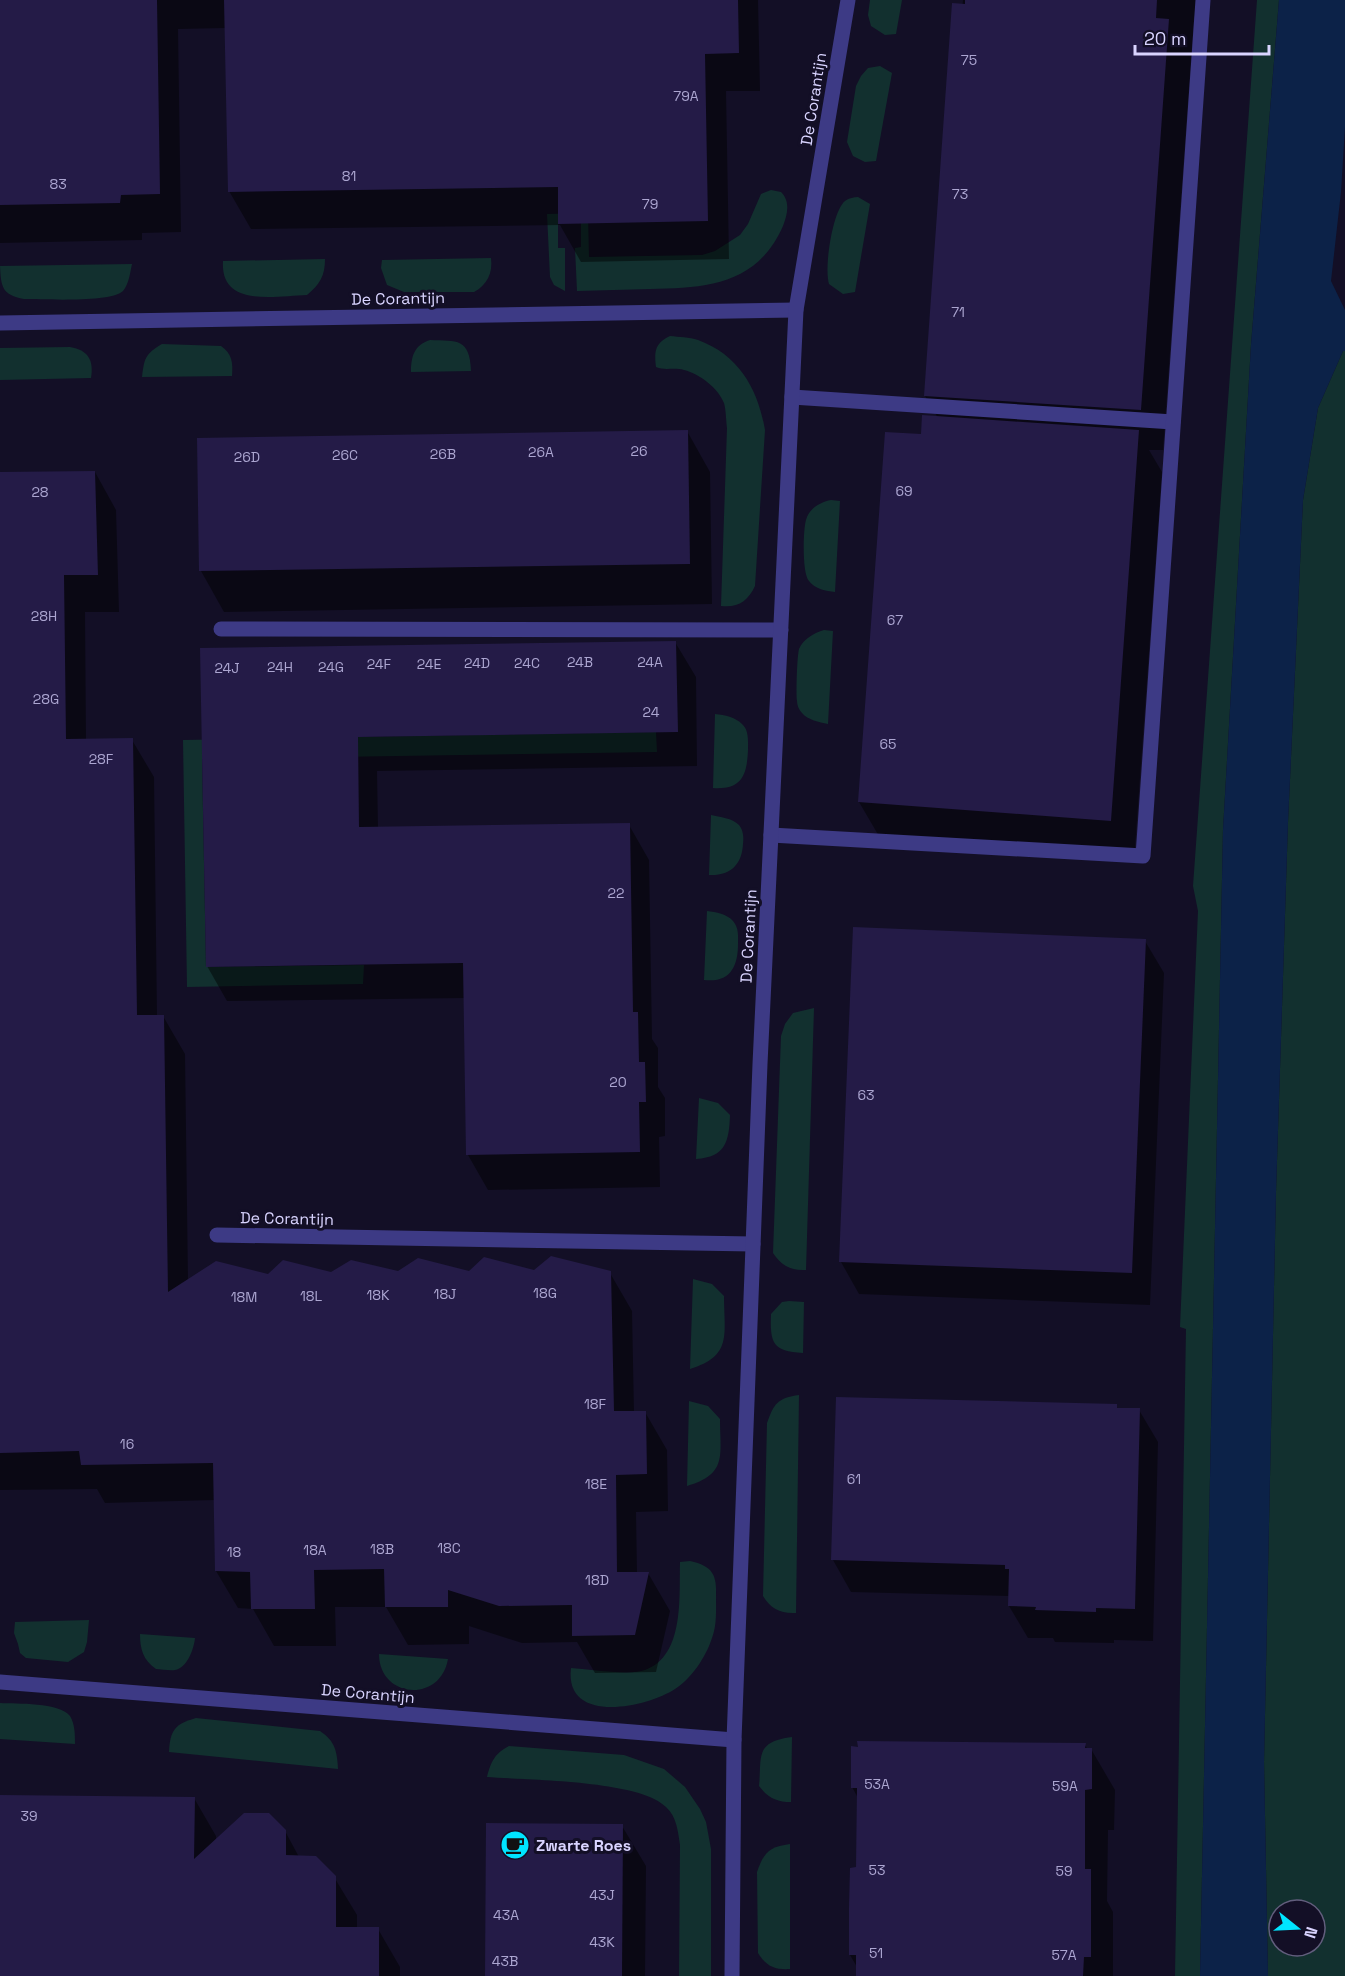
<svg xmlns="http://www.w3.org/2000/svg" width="1345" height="1976" font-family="'Space Grotesk',sans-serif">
  <rect width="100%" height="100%" fill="#130f26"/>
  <g fill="#12302f" fill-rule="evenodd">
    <path d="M870 0H902L896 34 885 35 871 26 868 15Z"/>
    <path d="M1257 0H1279L1251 345 1223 830 1200 1976H1175L1186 1329 1180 1327 1198 911 1193 886Z"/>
    <path d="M880 66 892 73 876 161 865 162 853 156 847 142 856 86 861 76 868 68Z"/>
    <path d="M771 190 781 192C791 202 787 215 783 226 757 285 706 288 650 289 626 290 601 290 577 291L575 248 581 247V221L558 220V248H565V291L554 285 550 277 547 214 588 213 589 257 702 255 715 251 740 235 748 224 761 194Z"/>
    <path d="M858 197 870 204 855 292 843 294 829 284C824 268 832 212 845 201 849 198 854 197 858 197Z"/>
    <path d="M491 258C493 273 487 285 474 292H404L387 285 381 268 382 260Z"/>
    <path d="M325 259C325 276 320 284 307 295 275 296 220 308 223 261Z"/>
    <path d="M132 264C130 273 129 284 123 291 110 303 43 299 24 299 2 295 1 287 0 266Z"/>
    <path d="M670 336C679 337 689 337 698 340 739 355 758 389 765 430L755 586C748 601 738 608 721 606L727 428C726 420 726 410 724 403 718 388 700 374 684 370 674 367 665 371 656 367 654 351 655 343 670 336Z"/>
    <path d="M430 340C457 341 470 338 471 371L411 372C411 357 414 345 430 340Z"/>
    <path d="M162 344 221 346C232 354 233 362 232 376L142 377C144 359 145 354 162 344Z"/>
    <path d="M70 347C88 350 94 360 91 378L0 380V348Z"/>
    <path d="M1343 351H1345V1976H1268L1264 1762 1276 1192 1288 822 1303 500 1318 408ZM1279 1910H1315V1946H1279Z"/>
    <path d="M831 500 840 501 835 592C826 591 815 589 809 581 802 574 803 530 806 520 809 508 821 502 831 500Z"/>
    <path d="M824 630 833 631 828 724C819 722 808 720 802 713 799 710 797 705 797 701 796 692 797 657 799 649 803 639 814 633 824 630Z"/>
    <path d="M715 714C725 715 735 717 742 724 749 730 748 741 748 750 747 775 742 790 713 788Z"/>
    <path d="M656 732 657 752 202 759 206 967 364 965 363 984 187 987 183 740Z"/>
    <path d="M711 815C720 817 732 818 739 825 743 830 744 837 743 844 742 864 731 876 709 875Z"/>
    <path d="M707 911C716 912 727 914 733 921 739 928 738 936 738 944 738 967 730 983 704 980Z"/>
    <path d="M814 1008 806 1270C791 1271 782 1266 773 1253L781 1036 785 1024 793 1013Z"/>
    <path d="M699 1098 718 1103 730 1115C729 1141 726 1157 696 1159Z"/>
    <path d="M693 1279 712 1284 724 1296C724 1334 733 1356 690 1369Z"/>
    <path d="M789 1301 804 1302 803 1353C772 1351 770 1343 771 1314L782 1302Z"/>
    <path d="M799 1395 796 1613C781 1614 771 1609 763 1596L767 1423C774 1403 778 1398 799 1395Z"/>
    <path d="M689 1401 708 1406 720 1419C720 1455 728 1474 687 1486Z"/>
    <path d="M690 1561C713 1566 717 1575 716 1597 716 1610 717 1625 712 1638 706 1657 691 1679 675 1689 646 1708 564 1725 571 1668 589 1669 630 1676 645 1670 685 1656 679 1595 680 1562Z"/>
    <path d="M89 1620 87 1642 84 1652 68 1662 26 1658 20 1653 18 1644 14 1633 15 1622Z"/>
    <path d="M140 1634 195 1638C194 1649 187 1668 175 1670 170 1671 161 1669 156 1669 143 1660 140 1649 140 1634Z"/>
    <path d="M379 1654 448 1659C440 1704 379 1698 379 1654Z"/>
    <path d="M0 1703C17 1704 59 1702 70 1716 75 1724 75 1735 75 1744L0 1739Z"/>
    <path d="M196 1718 320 1731C335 1741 337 1751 338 1769L169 1752C170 1730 175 1724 196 1718Z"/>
    <path d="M792 1737 791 1802C777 1802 768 1798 759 1786 762 1757 754 1742 792 1737Z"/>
    <path d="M509 1746 624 1755 664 1769 685 1787 700 1809 706 1822 711 1849V1976H679L680 1845C678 1832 677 1817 666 1807 640 1780 527 1780 487 1777 491 1762 494 1754 509 1746Z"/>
    <path d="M790 1844V1969C775 1970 766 1966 758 1953L757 1872C764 1852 769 1847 790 1844Z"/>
  </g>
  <path fill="#0c2248" d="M1279 0H1345V127L1341 192 1331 281 1345 310V351H1343L1318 408 1303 500 1288 822 1276 1192 1264 1762 1268 1976H1200L1223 830 1251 345Z"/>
  <g fill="#0007">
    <path d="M0 0H758L760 91H726L729 259 581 262 560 225 251 229 229 191 226 28 178 29 181 232 142 233V240L0 243Z"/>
    <path d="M963 0H1201L1194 18 1163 450H1149L1162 472 1134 861 883 843 859 802 886 433 922 436 938 418 925 396Z"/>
    <path d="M687 431 710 472 712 604 224 612 201 571Z"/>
    <path d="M95 472 116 510 119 612H85L86 741 132 740 154 777 157 1016H163L185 1054 188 1281 331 1274 534 1271 610 1273 632 1311 634 1413 645 1412 667 1450 668 1511 636 1512 637 1573H648L670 1611 656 1672 595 1673 577 1642 522 1643 469 1626V1644L408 1645 386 1607H335L336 1646H274L253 1609 238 1608 216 1571 215 1500 105 1503 97 1489 0 1490V474Z"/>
    <path d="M675 642 696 677 697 766 377 771 378 829 629 825 649 860 652 1039 658 1048V1087L665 1098V1136L659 1137 660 1187 488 1190 468 1155 465 998 227 1001 207 966 202 650Z"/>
    <path d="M1145 941 1164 973 1150 1305 859 1294 841 1262Z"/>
    <path d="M1116 1406 1118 1409 1139 1410 1158 1442 1153 1641 1114 1640V1643L1055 1642 1053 1638H1028L1009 1606V1596L851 1592 833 1560Z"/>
    <path d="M1085 1745 1088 1750 1091 1749 1115 1790 1114 1830H1108L1107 1901 1113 1912V1976H857V1967L850 1955 858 1869V1798L852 1787Z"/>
    <path d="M0 1797 194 1798 216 1836V1841L285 1831 299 1857 334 1877 357 1915V1928L378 1929 400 1967V1976H0Z"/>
    <path d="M622 1826 646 1866 645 1976H487Z"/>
  </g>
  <g fill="#241b47">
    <path d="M0 0H157L160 194 121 195 120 203 0 205Z"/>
    <path d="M224 0H738L739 53 705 54 708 221 558 224V187L228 192Z"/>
    <path d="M965 0H1157L1156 18 1169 19 1141 410 924 396 952 3 965 4Z"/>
    <path d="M922 415 1139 430 1111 821 858 802 885 432 921 434Z"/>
    <path d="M688 430 690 564 199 571 197 438Z"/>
    <path d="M95 471 98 575H64L66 739 133 738 137 1015H164L168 1292 216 1261 268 1274 283 1260 331 1272 351 1260 398 1271 418 1258 469 1271 484 1257 534 1270 551 1256 611 1271 614 1411H646L647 1474 616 1475 617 1572H649L635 1635 572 1636V1605L499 1606 448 1590V1607H385L384 1569 314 1570 315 1609H251L250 1572 215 1571 213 1463 81 1465 79 1451 0 1453V472Z"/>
    <path d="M676 641 678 732 358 737 359 827 630 823 633 1012H638L639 1062H645L646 1102H639L640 1152 466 1155 463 963 206 967 200 648Z"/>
    <path d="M853 927 1146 939 1132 1273 839 1262Z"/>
    <path d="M836 1397 1117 1404V1408H1140L1135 1609 1096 1608V1612L1035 1610 1036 1607 1008 1606 1009 1569H1005V1565L831 1560Z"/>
    <path d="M857 1741 1086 1743 1085 1748H1092V1789L1085 1790V1869H1091V1957H1084L1083 1976H856V1955H849V1908L850 1868 856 1867 857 1788H851V1746L858 1747Z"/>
    <path d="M0 1795 195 1797 194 1859 244 1813H269L286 1830V1855L316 1856 336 1876V1927H379V1976H0Z"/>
    <path d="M486 1823 623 1824 622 1976H485Z"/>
  </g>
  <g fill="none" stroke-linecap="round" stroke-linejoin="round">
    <g stroke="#3d3a85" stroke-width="15">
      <path d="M0 323 796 310"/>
      <path d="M792 397 1173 422"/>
      <path d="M221 629 781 630"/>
      <path d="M771 835 1143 856 1203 0"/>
      <path d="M217 1235 753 1244"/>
      <path d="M0 1682 734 1740"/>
      <path d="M732 1976 734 1740 760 1064 796 310 848 0"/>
    </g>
  </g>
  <defs>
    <g id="cafe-disc" transform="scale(1.5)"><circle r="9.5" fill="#00e5ff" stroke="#130f26"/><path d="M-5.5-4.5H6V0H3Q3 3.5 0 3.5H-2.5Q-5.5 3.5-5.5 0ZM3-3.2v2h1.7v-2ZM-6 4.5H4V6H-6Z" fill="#111"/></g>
  </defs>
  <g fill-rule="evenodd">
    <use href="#cafe-disc" x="515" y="1845"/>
  </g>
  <g text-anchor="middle" stroke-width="6" stroke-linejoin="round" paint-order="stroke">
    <g font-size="14" fill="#aca6d1">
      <text x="969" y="65">75</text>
      <text x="686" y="101">79A</text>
      <text x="349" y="181">81</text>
      <text x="58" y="189">83</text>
      <text x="960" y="199">73</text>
      <text x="650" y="209">79</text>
      <text x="958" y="317">71</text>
      <text x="639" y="456">26</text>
      <text x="541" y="457">26A</text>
      <text x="443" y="459">26B</text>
      <text x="345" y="460">26C</text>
      <text x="247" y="462">26D</text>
      <text x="904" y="496">69</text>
      <text x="40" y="497">28</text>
      <text x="44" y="621">28H</text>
      <text x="895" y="625">67</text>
      <text x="580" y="667">24B</text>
      <text x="650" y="667">24A</text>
      <text x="477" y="668">24D</text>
      <text x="527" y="668">24C</text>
      <text x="379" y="669">24F</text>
      <text x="429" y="669">24E</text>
      <text x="280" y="672">24H</text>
      <text x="331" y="672">24G</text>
      <text x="227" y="673">24J</text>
      <text x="46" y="704">28G</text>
      <text x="651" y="717">24</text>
      <text x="888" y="749">65</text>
      <text x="101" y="764">28F</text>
      <text x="616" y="898">22</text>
      <text x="618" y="1087">20</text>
      <text x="866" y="1100">63</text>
      <text x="545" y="1298">18G</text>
      <text x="445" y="1299">18J</text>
      <text x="378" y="1300">18K</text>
      <text x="311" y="1301">18L</text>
      <text x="244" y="1302">18M</text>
      <text x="595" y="1409">18F</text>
      <text x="127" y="1449">16</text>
      <text x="854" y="1484">61</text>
      <text x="596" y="1489">18E</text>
      <text x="449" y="1553">18C</text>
      <text x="382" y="1554">18B</text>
      <text x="315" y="1555">18A</text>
      <text x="234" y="1557">18</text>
      <text x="597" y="1585">18D</text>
      <text x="877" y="1789">53A</text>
      <text x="1065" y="1791">59A</text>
      <text x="29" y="1821">39</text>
      <text x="877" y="1875">53</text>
      <text x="1064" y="1876">59</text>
      <text x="602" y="1900">43J</text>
      <text x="506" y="1920">43A</text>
      <text x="602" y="1947">43K</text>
      <text x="876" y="1958">51</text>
      <text x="1064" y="1960">57A</text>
      <text x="505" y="1966">43B</text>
    </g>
    <g font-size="16" fill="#d9d4ff" stroke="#130f26">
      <text transform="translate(813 99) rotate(-81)" y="6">De Corantijn</text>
      <text transform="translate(398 298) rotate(-1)" y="6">De Corantijn</text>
      <text transform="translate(748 936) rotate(-87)" y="6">De Corantijn</text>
      <text transform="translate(287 1218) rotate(1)" y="6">De Corantijn</text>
      <text transform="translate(368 1693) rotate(5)" y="6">De Corantijn</text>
    </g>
    <g font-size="16" font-weight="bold" fill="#d9d4ff" stroke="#130f26" text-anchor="start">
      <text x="536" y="1851">Zwarte Roes</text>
    </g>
  </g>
  <g transform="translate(1297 1928) rotate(108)"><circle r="28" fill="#130f26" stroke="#625e7d" stroke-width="1.5"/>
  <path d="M0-4.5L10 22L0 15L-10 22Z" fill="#00e5ff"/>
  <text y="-9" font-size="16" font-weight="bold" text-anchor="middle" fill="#d9d4ff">N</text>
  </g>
  <path d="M1135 45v9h134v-9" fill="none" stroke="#d9d4ff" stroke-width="3"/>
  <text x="1144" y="45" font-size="18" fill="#d9d4ff" stroke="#130f26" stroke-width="4.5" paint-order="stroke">20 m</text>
</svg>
